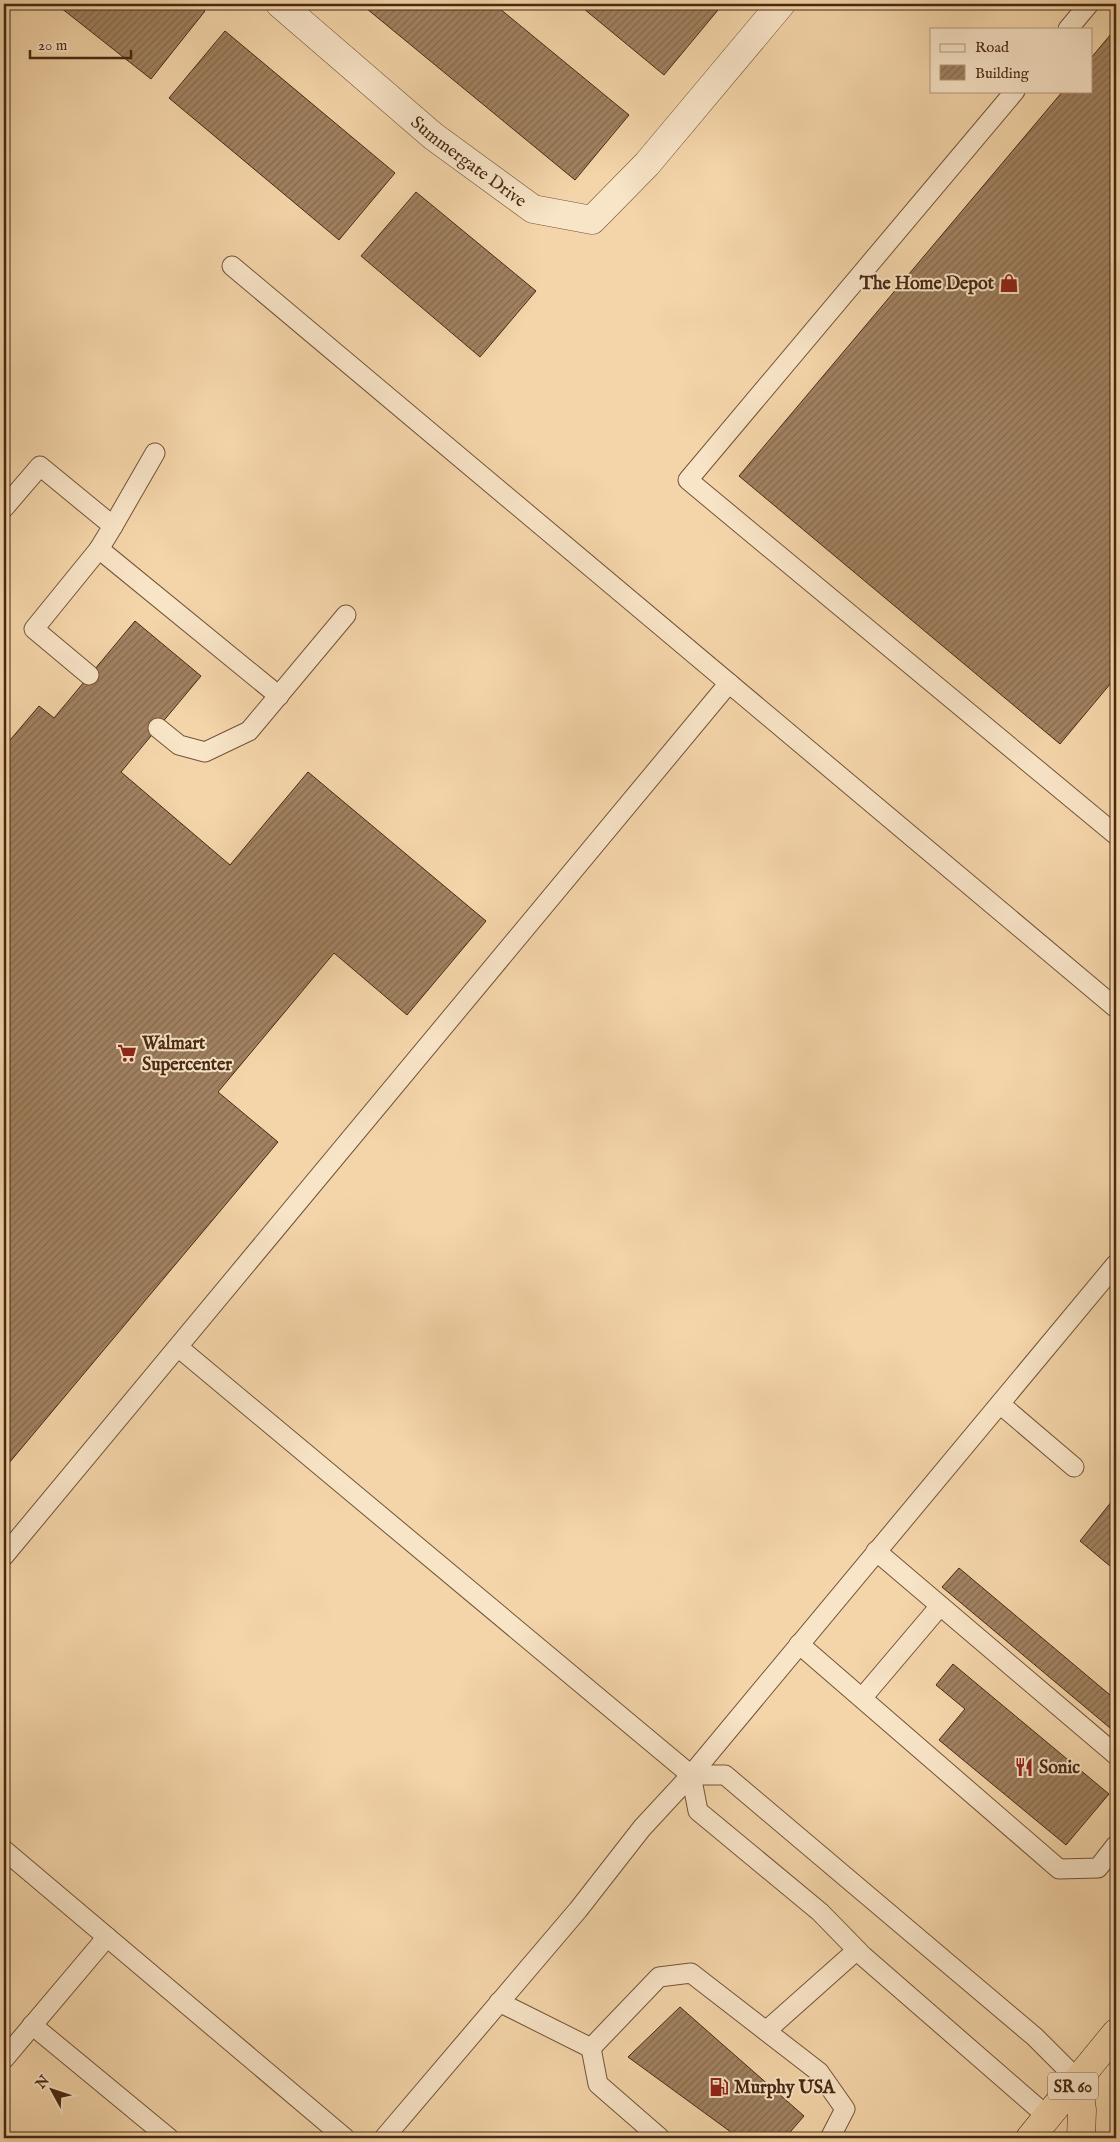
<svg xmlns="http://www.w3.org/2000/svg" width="1120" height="2142" font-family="'IM FELL English',serif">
  <defs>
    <pattern id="building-hatch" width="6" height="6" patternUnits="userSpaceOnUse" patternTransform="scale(1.25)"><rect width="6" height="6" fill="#a18261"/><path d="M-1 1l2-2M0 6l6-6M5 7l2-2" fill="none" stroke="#856a4f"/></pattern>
  </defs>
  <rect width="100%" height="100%" fill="#f4d5a9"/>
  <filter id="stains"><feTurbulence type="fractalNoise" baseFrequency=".004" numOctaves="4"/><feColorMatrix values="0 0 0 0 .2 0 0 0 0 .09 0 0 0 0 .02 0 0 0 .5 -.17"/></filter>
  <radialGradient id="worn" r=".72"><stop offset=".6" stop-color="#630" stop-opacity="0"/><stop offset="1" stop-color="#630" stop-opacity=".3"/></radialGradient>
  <g fill="url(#building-hatch)" stroke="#482912">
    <path d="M56 4H195L205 11 151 79Z"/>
    <path d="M361 4H494L629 115 575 180Z"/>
    <path d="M578 4H711L718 10 664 75Z"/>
    <path d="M1116 28V677L1060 744 739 476 1063 91H1091V58Z"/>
    <path d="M225 31 395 173 339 240 169 98Z"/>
    <path d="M416 192 536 291 480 357 361 256Z"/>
    <path d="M135 621 201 676 121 772 230 865 308 772 486 921 407 1015 334 953 218 1092 278 1142 4 1469V744L5 746 39 706 54 718Z"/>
    <path d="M1116 1496V1571L1080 1541Z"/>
    <path d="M959 1568 1116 1700V1733L942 1587Z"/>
    <path d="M953 1664 1109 1794 1066 1845 939 1740 965 1709 936 1685Z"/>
    <path d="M680 2007 804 2116 785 2138H739L628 2057Z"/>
  </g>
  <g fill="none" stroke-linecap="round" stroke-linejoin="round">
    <g stroke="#735438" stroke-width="21">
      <g id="lane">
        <path d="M1068 29 1089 4"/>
        <path d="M1015 91 688 480 1116 835"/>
        <path d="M232 266 1116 1008"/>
        <path d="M4 508 40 466 113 526 99 549 34 629 89 675"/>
        <path d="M113 526 155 453"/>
        <path d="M99 549 279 696"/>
        <path d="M158 728 179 745 205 752 249 731 346 615"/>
        <path d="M178 1347 691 1775 698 1811 820 1912 863 1956 1048 2117"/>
        <path d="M1000 1404 1074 1467"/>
        <path d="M876 1551 1116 1755"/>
        <path d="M4 1556 729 683"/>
        <path d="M799 1644 1059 1869 1098 1868 1116 1845"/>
        <path d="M862 1698 940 1606"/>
        <path d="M691 1775H725L1035 2037 1078 2080"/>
        <path d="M4 1850 345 2138"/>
        <path d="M499 2002 591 2048"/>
        <path d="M32 2025 169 2138"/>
        <path d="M766 2031 857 1950"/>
        <path d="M591 2048 659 1977 691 1973 819 2072 845 2109 830 2138"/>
        <path d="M591 2048 598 2084 660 2138"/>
        <path d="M4 2059 107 1937"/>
        <path d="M384 2138 578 1910 642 1828 691 1775 1116 1264"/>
      </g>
    </g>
    <g stroke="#735438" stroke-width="29">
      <g id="street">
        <path id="s1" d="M280 4 433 136 533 209 592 220 647 164 781 4"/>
      </g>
    </g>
    <g stroke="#482912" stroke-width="29">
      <g id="highway">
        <path d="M1078 2080 1082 2110 1081 2138"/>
        <path d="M1030 2138 1116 2033"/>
      </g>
    </g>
    <use href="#lane" stroke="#f8e4c7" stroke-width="19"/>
    <use href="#street" stroke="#f8e4c7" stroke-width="28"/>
    <use href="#highway" stroke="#f4d5a9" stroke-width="28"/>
  </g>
  <defs>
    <g id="shop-bare" transform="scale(1.5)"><path d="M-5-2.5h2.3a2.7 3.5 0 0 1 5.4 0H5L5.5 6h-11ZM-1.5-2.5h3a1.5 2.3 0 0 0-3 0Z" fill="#8f2418" stroke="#f8e4c7" stroke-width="2.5" paint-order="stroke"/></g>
    <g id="supermarket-bare" transform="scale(1.5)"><path d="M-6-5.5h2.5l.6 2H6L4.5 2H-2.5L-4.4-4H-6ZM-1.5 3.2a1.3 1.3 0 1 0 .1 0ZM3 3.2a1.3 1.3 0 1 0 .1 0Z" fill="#8f2418" stroke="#f8e4c7" stroke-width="2.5" paint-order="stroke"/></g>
    <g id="restaurant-bare" transform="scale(1.5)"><path d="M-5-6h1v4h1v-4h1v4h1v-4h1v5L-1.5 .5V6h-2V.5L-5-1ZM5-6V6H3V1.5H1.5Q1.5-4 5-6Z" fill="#8f2418" stroke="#f8e4c7" stroke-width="2.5" paint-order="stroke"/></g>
    <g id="fuel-bare" transform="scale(1.5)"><path d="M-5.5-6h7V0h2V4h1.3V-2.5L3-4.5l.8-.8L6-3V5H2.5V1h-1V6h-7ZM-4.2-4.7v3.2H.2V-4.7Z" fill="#8f2418" stroke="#f8e4c7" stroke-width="2.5" paint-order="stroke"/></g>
  </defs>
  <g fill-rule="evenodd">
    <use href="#shop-bare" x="1009" y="283"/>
    <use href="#supermarket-bare" x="127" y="1053"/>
    <use href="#restaurant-bare" x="1024" y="1767"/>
    <use href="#fuel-bare" x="719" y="2087"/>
  </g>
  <g text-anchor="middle" stroke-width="4" stroke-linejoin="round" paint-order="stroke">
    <rect fill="#f8e4c7" stroke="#7d6148" stroke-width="1" x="1048" y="2072.5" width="50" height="27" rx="4"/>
    <g font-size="16" font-weight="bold" fill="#482912">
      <text x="1073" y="2092">SR 60</text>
    </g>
    <g font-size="18" fill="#482912" stroke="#f8e4c7">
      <text dy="6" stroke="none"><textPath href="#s1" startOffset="246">Summergate Drive</textPath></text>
    </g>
    <g font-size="18" font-weight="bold" fill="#482912" stroke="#f8e4c7" text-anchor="start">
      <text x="994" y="289" text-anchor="end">The Home Depot</text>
      <text x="142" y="1049">Walmart<tspan x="142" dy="21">Supercenter</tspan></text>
      <text x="1039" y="1773">Sonic</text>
      <text x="734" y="2093">Murphy USA</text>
    </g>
  </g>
  <rect width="1120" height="2142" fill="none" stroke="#f4d5a9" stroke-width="20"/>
  <rect x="5" y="5" width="1110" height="2132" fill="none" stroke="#482912" stroke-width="2.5"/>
  <rect x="10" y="10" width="1100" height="2122" fill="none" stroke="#482912"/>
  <rect x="930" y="28" width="162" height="65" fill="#f8e4c7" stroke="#b2997f"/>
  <rect x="940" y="44" width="25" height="8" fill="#f8e4c7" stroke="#b2997f"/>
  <text x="975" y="52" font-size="15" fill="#482912">Road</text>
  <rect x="940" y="65" width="25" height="15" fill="url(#building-hatch)" stroke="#b2997f"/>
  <text x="975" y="78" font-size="15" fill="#482912">Building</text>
  <g transform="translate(52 2090) rotate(310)" stroke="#f8e4c7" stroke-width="4" paint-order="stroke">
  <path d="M0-4L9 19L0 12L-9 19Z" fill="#482912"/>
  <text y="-8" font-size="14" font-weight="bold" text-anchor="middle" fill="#482912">N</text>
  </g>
  <path d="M30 50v8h101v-8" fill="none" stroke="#482912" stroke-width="2.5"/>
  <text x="38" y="50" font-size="15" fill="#482912" stroke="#f8e4c7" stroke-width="4" paint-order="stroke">20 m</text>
  <rect width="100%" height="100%" filter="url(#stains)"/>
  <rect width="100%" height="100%" fill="url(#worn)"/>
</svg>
